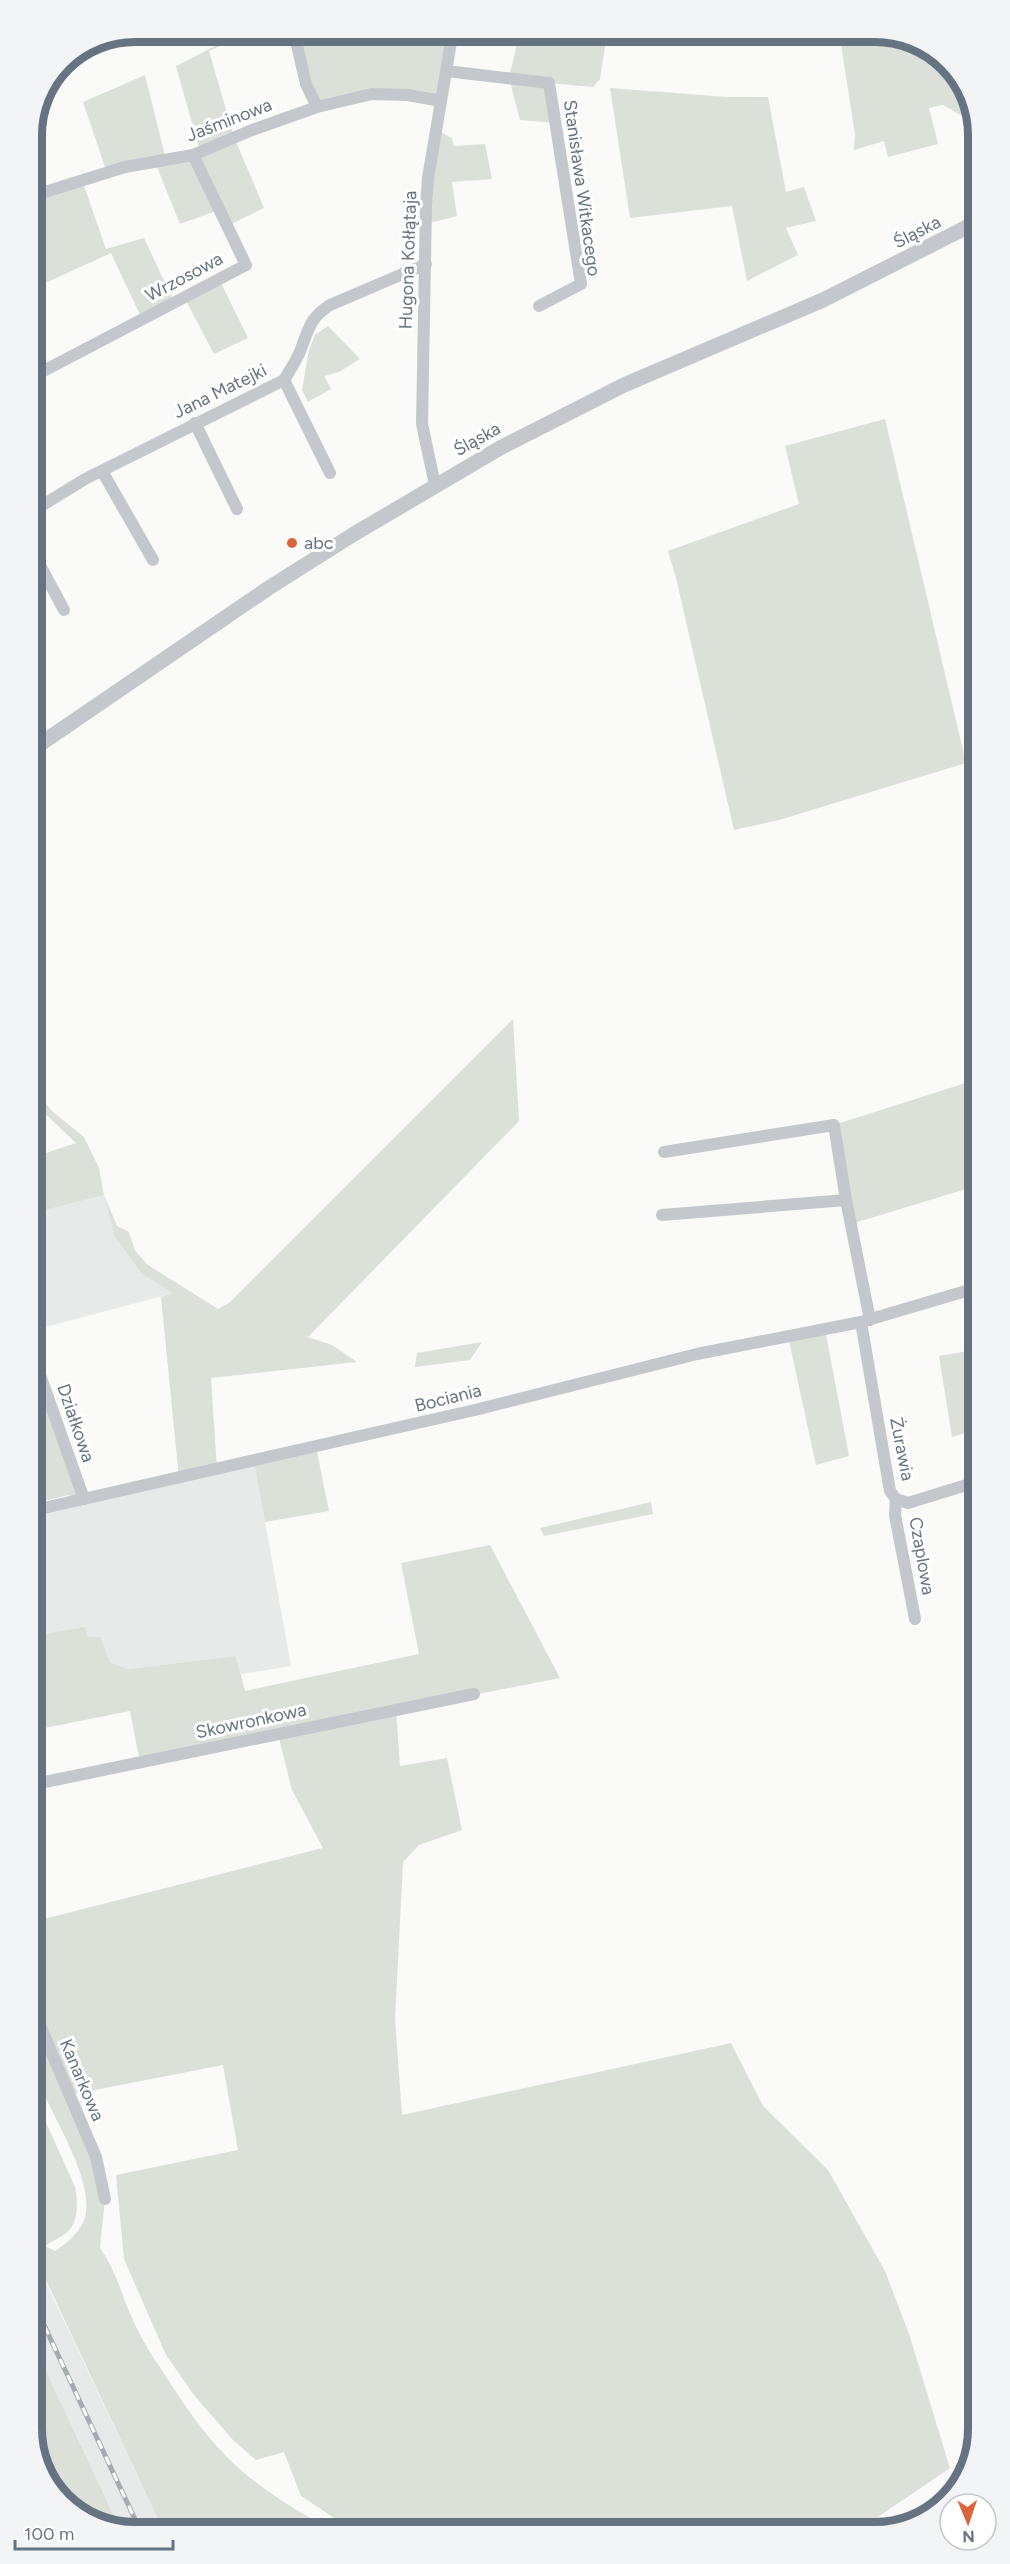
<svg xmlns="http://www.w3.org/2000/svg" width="1010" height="2564" font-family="Figtree,sans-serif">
  <rect width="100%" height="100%" fill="#fafaf8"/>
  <g fill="#e8e9e9">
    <path d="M104 1195 114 1235 141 1273 174 1293 34 1330V1213Z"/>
    <path d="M254 1461 291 1666 241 1674 236 1656 128 1669 110 1662 103 1648 35 1650V1510Z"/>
    <path d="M36 2259 47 2285 164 2532H128L121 2530 37 2352Z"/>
  </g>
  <g fill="#dbe0d9">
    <path d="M839 32H882L938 53 973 102 966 118 943 105 929 108 938 144 888 157 884 141 854 150 855 134Z"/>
    <path d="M607 34 600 79 593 87 549 83 556 123 520 120 509 78 519 35H548L562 38 563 35Z"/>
    <path d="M452 36 441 101 408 95 317 107 295 37Z"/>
    <path d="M231 38H237L209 51 234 137 264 208 227 226 219 210 180 224 155 162 107 173 83 102 145 75 166 160 200 151 176 66Z"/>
    <path d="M610 88 727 97H768L786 192 804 187 816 221 786 228 798 255 747 281 732 206 630 218Z"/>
    <path d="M436 130 452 138 454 146 485 144 492 179 452 182 457 216 426 224Z"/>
    <path d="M82 180 106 249 144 238 174 302 142 319 111 253 32 289V196Z"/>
    <path d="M219 279 248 338 214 354 184 297Z"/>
    <path d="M32 324 48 369 32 377Z"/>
    <path d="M328 326 360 359 339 372 324 376 331 389 308 402 302 390 309 350 315 335Z"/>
    <path d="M885 419 966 763 779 820 734 830 676 578 668 551 799 504 785 446Z"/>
    <path d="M513 1019 519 1121 308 1337 332 1345 357 1362 211 1378 217 1470 179 1478 161 1297 173 1293 141 1273 114 1235 104 1195 34 1213V1157L76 1143 34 1103V1090L53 1112 84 1137 99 1168 104 1195 117 1226 129 1232 135 1251 148 1265 218 1309 229 1303Z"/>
    <path d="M975 1080 976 1186 851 1224 834 1125Z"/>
    <path d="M825 1329 849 1456 816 1465 788 1336Z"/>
    <path d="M482 1342 470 1360 415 1367 417 1353Z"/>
    <path d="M968 1351 976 1385V1430L952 1437 939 1356Z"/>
    <path d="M34 1358 84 1499 74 1502 69 1495 35 1503Z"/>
    <path d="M316 1447 329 1511 265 1522 254 1462Z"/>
    <path d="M651 1502 653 1514 544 1536 540 1528Z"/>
    <path d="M490 1545 560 1678 396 1710 400 1766 447 1758 462 1830 419 1845 403 1862 395 2019 402 2115 731 2043 763 2106 828 2170 885 2271 909 2334 950 2468 863 2527 354 2531 301 2496 284 2452 256 2460 233 2440 194 2395 166 2355 124 2259 116 2175 238 2150 223 2065 69 2095 36 2016V1921L323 1848 292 1790 278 1734 140 1762 130 1711 35 1730V1636L85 1627 88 1637H100L110 1662 128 1669 236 1656 245 1691 419 1654 401 1563Z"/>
    <path d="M36 2022 68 2095 105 2199 100 2248C116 2270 121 2294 132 2318 141 2339 154 2359 167 2378 184 2405 202 2431 225 2455 255 2486 295 2510 333 2531L164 2532 36 2259V2100L75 2187C78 2202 79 2223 66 2233 60 2238 52 2241 45 2246L55 2251C69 2242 84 2229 86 2212 91 2173 50 2114 37 2077 32 2062 36 2038 36 2022Z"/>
    <path d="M37 2352 117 2522 121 2530 72 2511 37 2462Z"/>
  </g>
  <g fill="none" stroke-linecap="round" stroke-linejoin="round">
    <g stroke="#c4c7cb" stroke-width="12">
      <path d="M295 37 306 84 317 107"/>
      <path d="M446 71 549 83 581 284 539 306"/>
      <path d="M32 196 125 167 193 155 252 130 317 107 372 94 408 95 441 101"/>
      <path d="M32 377 246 265 193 155"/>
      <path d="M284 380 330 473"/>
      <path d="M195 423 237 509"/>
      <path d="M102 471 153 560"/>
      <path d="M435 485 422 424 426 205 428 178 452 36"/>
      <path d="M33 511 85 479 284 380C290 370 297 360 301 349 309 328 310 318 330 305L426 264"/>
      <path d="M33 552 64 610"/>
      <path d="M664 1152 834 1125 846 1200"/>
      <path d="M662 1215 846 1200 870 1320"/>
      <path d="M861 1322 890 1491 896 1499 908 1503 976 1482"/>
      <path d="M34 1358 84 1499"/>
      <path d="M896 1499 895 1515 915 1619"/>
      <path d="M35 1510 479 1409 697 1354 861 1322 976 1288"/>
      <path d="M35 1784 474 1694"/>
      <path d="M36 2016 96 2157 105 2199"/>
    </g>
    <path stroke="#c4c7cb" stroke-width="15" d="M33 749 267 589 354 534 500 448 624 385 823 300 973 224"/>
    <g stroke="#a5abb0" stroke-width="5">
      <path id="rail" d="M37 2310 141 2532"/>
    </g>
    <use href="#rail" stroke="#fff" stroke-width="3" stroke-dasharray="9" stroke-linecap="butt"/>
  </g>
  <circle fill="#d96539" stroke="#fff" stroke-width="2" cx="292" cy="543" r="6"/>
  <g text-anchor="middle" stroke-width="6" stroke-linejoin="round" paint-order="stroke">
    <g font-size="18" fill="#667481" stroke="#fff">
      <text transform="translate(229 120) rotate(-21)" y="6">Jaśminowa</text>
      <text transform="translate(582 188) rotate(82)" y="6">Stanisława Witkacego</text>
      <text transform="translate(917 232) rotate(-27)" y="6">Śląska</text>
      <text transform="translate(408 260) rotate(-88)" y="6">Hugona Kołłątaja</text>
      <text transform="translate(184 277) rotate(-28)" y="6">Wrzosowa</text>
      <text transform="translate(220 391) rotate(-26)" y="6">Jana Matejki</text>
      <text transform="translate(477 439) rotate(-29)" y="6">Śląska</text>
      <text transform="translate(448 1398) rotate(-14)" y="6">Bociania</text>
      <text transform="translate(76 1423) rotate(71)" y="6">Działkowa</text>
      <text transform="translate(902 1449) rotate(79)" y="6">Żurawia</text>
      <text transform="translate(922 1556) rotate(80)" y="6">Czaplowa</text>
      <text transform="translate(251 1721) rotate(-12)" y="6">Skowronkowa</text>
      <text transform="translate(82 2080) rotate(67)" y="6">Kanarkowa</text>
    </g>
    <g font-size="18" fill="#667481" stroke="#fff" text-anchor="start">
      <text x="304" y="549">abc</text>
    </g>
  </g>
  <path d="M0 0H1010V2564H0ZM135 42H875A93 93 0 0 1 968 135V2429A93 93 0 0 1 875 2522H135A93 93 0 0 1 42 2429V135A93 93 0 0 1 135 42Z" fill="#f3f4f5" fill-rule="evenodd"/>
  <path fill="none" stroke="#667481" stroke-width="8" d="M135 42H875A93 93 0 0 1 968 135V2429A93 93 0 0 1 875 2522H135A93 93 0 0 1 42 2429V135A93 93 0 0 1 135 42Z"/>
  <g transform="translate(968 2522) rotate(178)"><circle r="28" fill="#ffffff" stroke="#c2c7cd" stroke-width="1.5"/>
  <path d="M0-4.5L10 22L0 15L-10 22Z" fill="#d96539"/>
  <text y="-9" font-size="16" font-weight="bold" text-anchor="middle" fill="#667481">N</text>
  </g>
  <path d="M15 2540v9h158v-9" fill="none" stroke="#667481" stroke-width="3"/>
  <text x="24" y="2540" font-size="18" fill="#667481" stroke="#ffffff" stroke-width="4.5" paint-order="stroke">100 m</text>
</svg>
